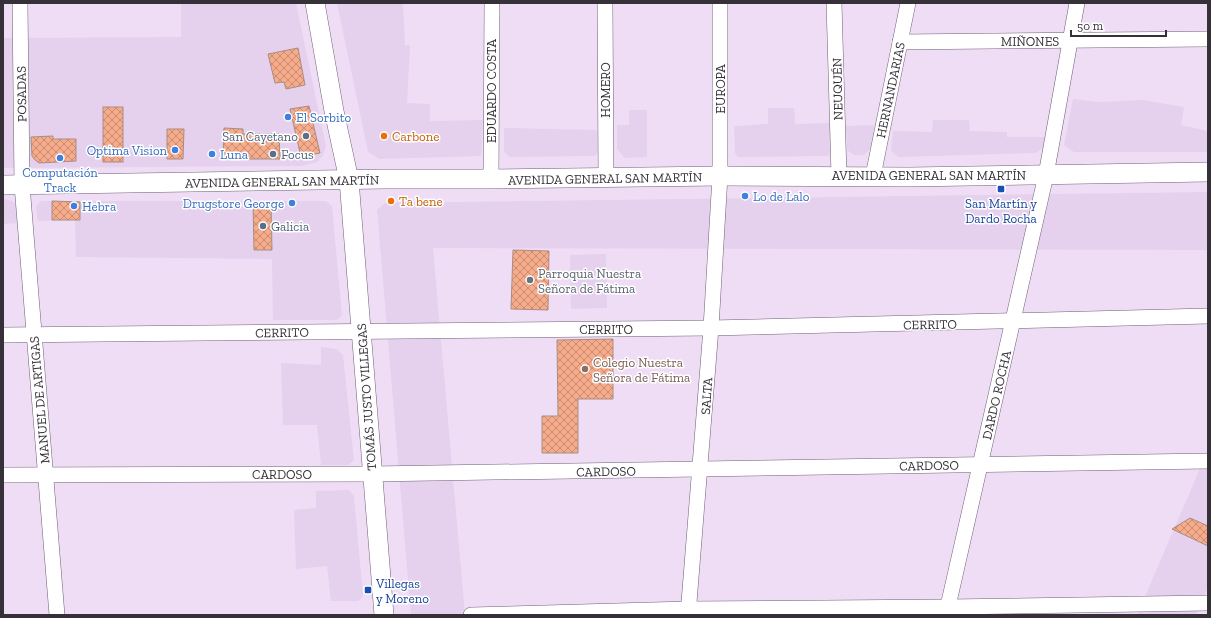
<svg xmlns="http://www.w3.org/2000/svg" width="1211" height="618" font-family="'Zilla Slab',serif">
  <defs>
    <pattern id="building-cross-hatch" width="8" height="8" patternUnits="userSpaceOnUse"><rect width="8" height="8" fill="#f6ac8b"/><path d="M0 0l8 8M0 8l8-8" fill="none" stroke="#c88c73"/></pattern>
  </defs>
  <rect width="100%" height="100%" fill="#efddf6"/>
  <g fill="#e5d0ee">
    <path d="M181 3H296L326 146 323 155 317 162 303 166 3 168V38L181 37Z"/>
    <path d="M337 3H403L405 45H410L407 103 430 104V121L483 120 481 156 380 159 368 152Z"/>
    <path d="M1073 99 1098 102 1143 100 1184 107 1181 125 1208 131V152H1074L1064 145Z"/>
    <path d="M768 108H794L795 124 830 123V153L828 156 738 157 735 153 734 126 768 124Z"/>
    <path d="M629 110H647V157L625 158 617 149V125H629Z"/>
    <path d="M933 120H969L970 131 1007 132V137H1045L1043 148 1036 153 898 157 891 151 893 131 932 132Z"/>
    <path d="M874 125 872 147 864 155H854L847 150 846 126Z"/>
    <path d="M504 128 597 130 598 152 595 156 510 157 504 152Z"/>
    <path d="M1208 192V250L433 248 465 615H411L377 210 385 203Z"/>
    <path d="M3 199 12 201 18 207 19 223 3 224Z"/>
    <path d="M41 201H326L332 206 342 315 337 320H273L272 259 76 257 75 220 38 221 36 206Z"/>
    <path d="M606 254 607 308 571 309 570 255Z"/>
    <path d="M321 347 336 349 343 355 354 460 348 465H321L317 425H283L281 363 321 365Z"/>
    <path d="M1208 450V586L1196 615H1137Z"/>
    <path d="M349 490 354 496 363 596 358 601H331L327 566 296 569 294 510 316 508V491Z"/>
  </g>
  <g fill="url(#building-cross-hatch)" stroke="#a98d81">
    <path d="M298 48 305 85 286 89 284 82 275 83 268 54Z"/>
    <path d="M309 106 320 153 301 157 290 109Z"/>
    <rect x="103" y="107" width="20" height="55"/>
    <path d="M224 128 243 129V134H279L280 159H223Z"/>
    <path d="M167 129H184L183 159H167Z"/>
    <path d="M53 136V139H76V161L39 163 35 160 32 156 31 137Z"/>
    <path d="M52 201 80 202V220H52Z"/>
    <path d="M253 203H271L272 250H254Z"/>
    <path d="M513 250 549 251 548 310 511 309Z"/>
    <path d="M613 339V399H578V453H542V416H558L557 340Z"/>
    <path d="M1190 518 1208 526V546L1172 529Z"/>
  </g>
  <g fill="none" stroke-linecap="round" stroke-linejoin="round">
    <g stroke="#6f6075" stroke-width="16">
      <g id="minor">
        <path d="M20 3 22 185 57 615"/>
        <path d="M605 3 606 178"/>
        <path d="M834 3 839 176"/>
        <path d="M900 42 1208 39"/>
        <path d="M873 176 908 3"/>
        <path d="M491 179 492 3"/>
        <path d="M3 335 711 328 1208 316"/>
        <path d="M3 475 372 474 1208 461"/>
        <path d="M471 615 688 609 948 607 1208 603"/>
        <path d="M688 615 711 328 720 176V3"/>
        <path d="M946 615 1046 175 1077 3"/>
      </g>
    </g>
    <g stroke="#6f6075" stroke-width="20">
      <g id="major">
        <path d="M315 3 334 111 349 180 384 615"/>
        <path d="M3 185 385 179H491L720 176 909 177 1208 172"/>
      </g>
    </g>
    <use href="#minor" stroke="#fff" stroke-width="15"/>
    <use href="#major" stroke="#fff" stroke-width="19"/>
  </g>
  <g fill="#3f7fe0" stroke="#fff" stroke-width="1.5">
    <circle cx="288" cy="117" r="4"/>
    <circle cx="175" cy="150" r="4"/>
    <circle cx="212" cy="154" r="4"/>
    <circle cx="60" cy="158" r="4"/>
    <circle cx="745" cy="196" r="4"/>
    <circle cx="292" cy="203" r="4"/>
    <circle cx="74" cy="206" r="4"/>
  </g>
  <g fill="#5c6f8a" stroke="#fff" stroke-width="1.5">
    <circle cx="306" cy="136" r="4"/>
    <circle cx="273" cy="154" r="4"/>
    <circle cx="263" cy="226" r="4"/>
  </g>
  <g fill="#e8710a" stroke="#fff" stroke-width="1.5">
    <circle cx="384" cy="136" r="4"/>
    <circle cx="391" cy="201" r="4"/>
  </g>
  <g fill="#1a4fb4" stroke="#fff" stroke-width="1.5">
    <rect x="997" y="185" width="8" height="8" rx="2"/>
    <rect x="364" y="586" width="8" height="8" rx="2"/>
  </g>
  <circle fill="#6b7280" stroke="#fff" stroke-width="1.5" cx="530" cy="280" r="4"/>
  <circle fill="#8d6e63" stroke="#fff" stroke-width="1.5" cx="585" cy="369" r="4"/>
  <g text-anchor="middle" stroke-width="3" stroke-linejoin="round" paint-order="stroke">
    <g font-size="13" fill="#363039" stroke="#fff">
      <text x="1030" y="46">MIÑONES</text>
      <text transform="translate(720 89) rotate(-90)" y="5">EUROPA</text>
      <text transform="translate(837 89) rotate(-91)" y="5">NEUQUÉN</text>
      <text transform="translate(605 90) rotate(-90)" y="5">HOMERO</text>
      <text transform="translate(890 90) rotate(-78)" y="5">HERNANDARIAS</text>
      <text transform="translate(491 91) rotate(-90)" y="5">EDUARDO COSTA</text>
      <text transform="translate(21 94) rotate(-91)" y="5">POSADAS</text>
      <text x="929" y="180">AVENIDA GENERAL SAN MARTÍN</text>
      <text transform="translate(605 178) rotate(-1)" y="5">AVENIDA GENERAL SAN MARTÍN</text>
      <text transform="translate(282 181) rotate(-1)" y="5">AVENIDA GENERAL SAN MARTÍN</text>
      <text transform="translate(930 324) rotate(-1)" y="5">CERRITO</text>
      <text x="606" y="334">CERRITO</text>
      <text transform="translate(282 332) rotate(-1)" y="5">CERRITO</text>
      <text transform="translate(996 395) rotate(-77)" y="5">DARDO ROCHA</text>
      <text transform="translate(706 396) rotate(-86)" y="5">SALTA</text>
      <text transform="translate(366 397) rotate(-94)" y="5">TOMÁS JUSTO VILLEGAS</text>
      <text transform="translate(39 400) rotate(-95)" y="5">MANUEL DE ARTIGAS</text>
      <text transform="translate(929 465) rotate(-1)" y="5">CARDOSO</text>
      <text transform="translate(606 471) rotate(-1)" y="5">CARDOSO</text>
      <text x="282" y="479">CARDOSO</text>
    </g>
    <g font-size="13" fill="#366cbe" stroke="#fff" text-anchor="start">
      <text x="296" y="122">El Sorbito</text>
      <text x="167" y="155" text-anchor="end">Optima Vision</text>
      <text x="220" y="159">Luna</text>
      <text x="60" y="177" text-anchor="middle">Computación<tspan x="60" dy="15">Track</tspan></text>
      <text x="753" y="201">Lo de Lalo</text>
      <text x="284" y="208" text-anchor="end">Drugstore George</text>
      <text x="82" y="211">Hebra</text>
    </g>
    <g font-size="13" fill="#4e5e75" stroke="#fff" text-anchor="start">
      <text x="298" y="141" text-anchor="end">San Cayetano</text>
      <text x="281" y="159">Focus</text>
      <text x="271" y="231">Galicia</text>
    </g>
    <g font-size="13" fill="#c56008" stroke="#fff" text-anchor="start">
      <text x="392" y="141">Carbone</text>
      <text x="399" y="206">Ta bene</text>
    </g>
    <g font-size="13" fill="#164399" stroke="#fff">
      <text x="1001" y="208">San Martín y<tspan x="1001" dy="15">Dardo Rocha</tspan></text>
      <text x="376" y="588" text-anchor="start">Villegas<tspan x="376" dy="15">y Moreno</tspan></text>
    </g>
    <g font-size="13" fill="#5b616d" stroke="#fff" text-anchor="start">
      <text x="538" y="278">Parroquia Nuestra<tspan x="538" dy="15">Señora de Fátima</tspan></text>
    </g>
    <g font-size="13" fill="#785e54" stroke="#fff" text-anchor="start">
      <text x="593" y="367">Colegio Nuestra<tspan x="593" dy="15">Señora de Fátima</tspan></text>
    </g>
  </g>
  <rect width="1211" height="618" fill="none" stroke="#363039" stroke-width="8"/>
  <path d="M1071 30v6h95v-6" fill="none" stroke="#363039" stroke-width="2"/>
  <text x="1077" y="30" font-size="12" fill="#363039" stroke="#ffffff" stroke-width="3" paint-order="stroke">50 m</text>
</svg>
